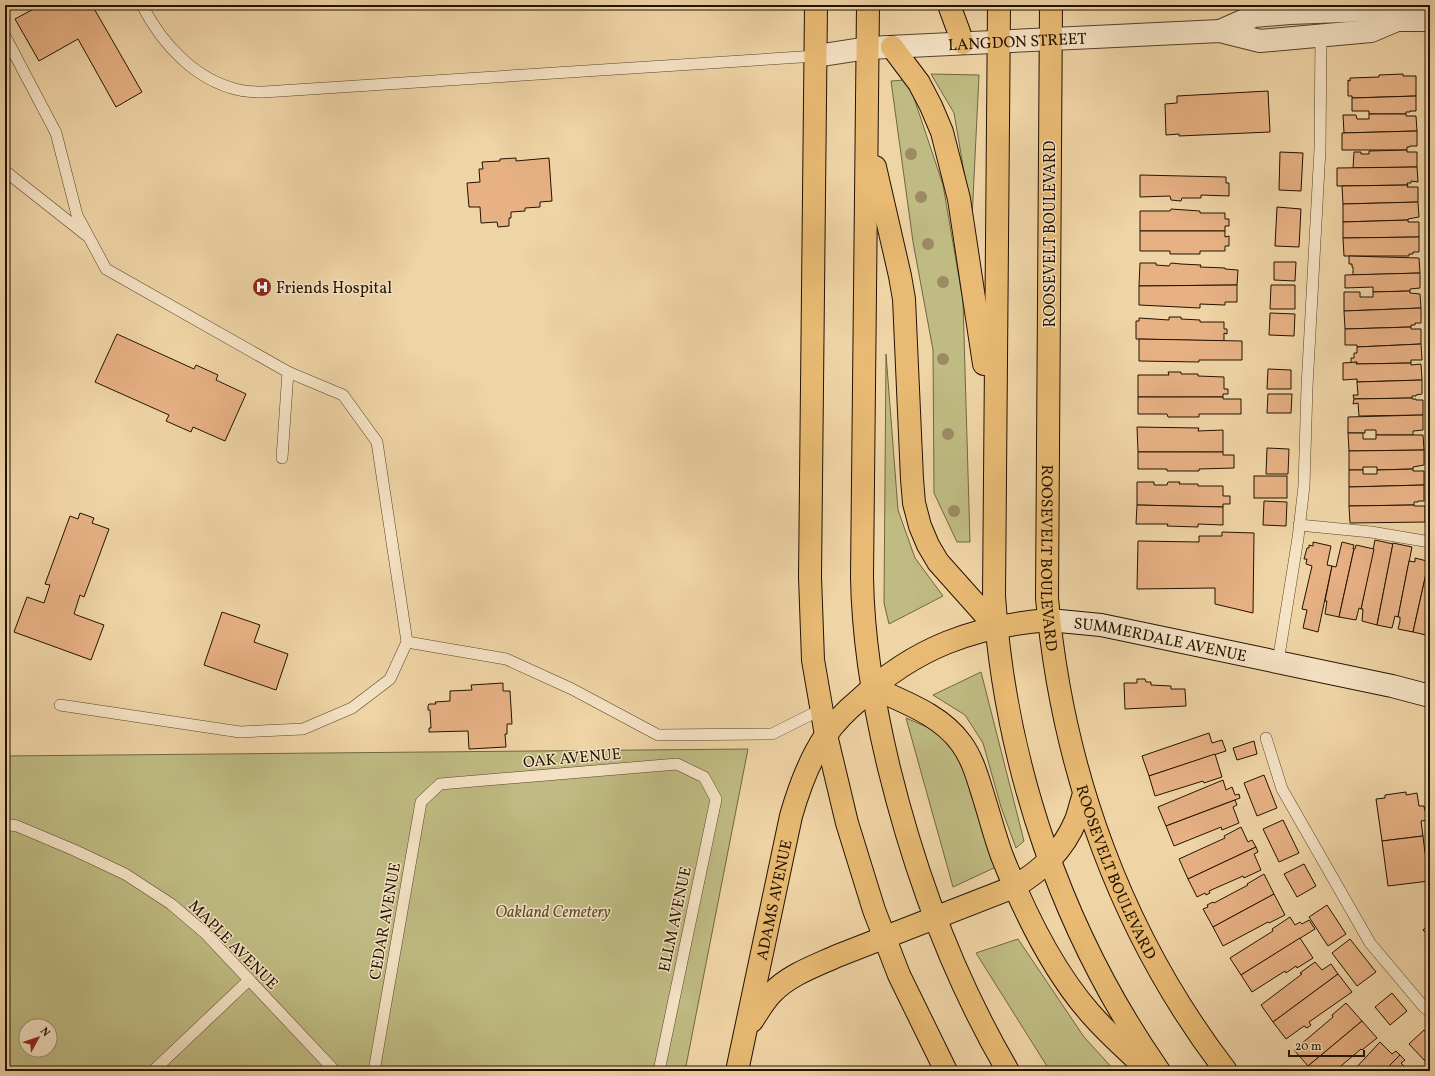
<svg xmlns="http://www.w3.org/2000/svg" width="1435" height="1076" font-family="Vollkorn,serif">
  <rect width="100%" height="100%" fill="#efd4a6"/>
  <filter id="stains"><feTurbulence type="fractalNoise" baseFrequency=".005" numOctaves="4"/><feColorMatrix values="0 0 0 0 .2 0 0 0 0 .09 0 0 0 0 .02 0 0 0 .5 -.17"/></filter>
  <radialGradient id="worn" r=".72"><stop offset=".6" stop-color="#630" stop-opacity="0"/><stop offset="1" stop-color="#630" stop-opacity=".3"/></radialGradient>
  <g fill="#bfbb82" stroke="#716641" fill-rule="evenodd">
    <path d="M931 74 979 75 972 219 954 113Z"/>
    <path d="M904 80 912 92 943 185 963 301 970 542H957L934 493 933 350 913 242 891 81Z"/>
    <path d="M886 354 898 510 915 558 943 596 889 624 884 603Z"/>
    <path d="M981 672 1024 841 1016 848 1001 807 983 743 965 715 933 695Z"/>
    <path d="M906 718 943 734 964 761 996 867 953 887Z"/>
    <path d="M748 749 685 1071H5V756ZM26 1026H50V1050H26Z"/>
    <path d="M1018 939 1084 1037 1115 1071H1050L976 953Z"/>
  </g>
  <g fill="#e7b184" stroke="#231200">
    <path d="M41 5H92L142 92 116 107 78 39 39 61 15 19Z"/>
    <path d="M1403 74V76H1416V96L1352 98V96H1348V80L1350 81V78L1379 77V75Z"/>
    <path d="M1268 91 1270 132 1179 136V134L1166 135 1165 104 1177 103V96Z"/>
    <path d="M1416 96V111H1410V112H1406V114H1369V111H1352V98Z"/>
    <path d="M1369 114H1406V116H1416L1417 131 1344 133 1343 115H1356L1357 119H1369Z"/>
    <path d="M1417 131V146H1410V147H1407V150H1342V133Z"/>
    <path d="M1407 150V152H1417V167L1353 168 1354 152H1361V154H1369V151Z"/>
    <path d="M1280 152 1303 153 1301 191 1279 190Z"/>
    <path d="M516 158V161L549 158 552 201 540 202V207L525 208V211L511 212V218H509V226L498 227 497 222 481 223 480 207H469L467 183 480 182 479 169H483L482 162 500 161V159Z"/>
    <path d="M1417 167 1418 182 1411 181V183H1407L1408 185 1337 186V168Z"/>
    <path d="M1140 175 1226 177V183H1229V196L1201 195V198H1182L1181 201 1171 200 1170 196 1140 197Z"/>
    <path d="M1408 185 1407 187H1418V202L1343 204 1342 186Z"/>
    <path d="M1418 202 1419 217 1408 219V220L1343 222V204Z"/>
    <path d="M1277 207 1301 209 1299 247 1275 246Z"/>
    <path d="M1171 209 1200 211V213H1225V219H1229V226H1225V231H1140V211H1170Z"/>
    <path d="M1408 220V222H1419V237L1343 238V222Z"/>
    <path d="M1140 231H1225V237L1229 236V246H1225V251H1200V254H1170V251H1140Z"/>
    <path d="M1419 237V252H1413V254H1409V256H1344L1343 238Z"/>
    <path d="M1349 256 1419 258 1420 273 1353 275V267H1352V264H1349Z"/>
    <path d="M1274 262H1296L1295 281 1274 280Z"/>
    <path d="M1140 263H1156V265L1169 266 1171 263 1181 264 1201 265 1200 267 1225 268V269L1238 270 1237 285 1139 286Z"/>
    <path d="M1420 273V288L1410 289V291L1373 292V287L1345 288V275Z"/>
    <path d="M1237 285V302H1225V305L1200 304V308L1139 305V286Z"/>
    <path d="M1271 285H1295V309H1270Z"/>
    <path d="M1410 291V293L1420 294 1421 308 1344 311V292H1360V297H1373V292Z"/>
    <path d="M1421 308V323H1415V325H1411V327L1345 329 1344 311Z"/>
    <path d="M1270 313 1295 314 1294 336 1269 335Z"/>
    <path d="M1169 317H1181V319L1200 320V322H1224V329H1227V334L1224 333V341L1136 339V321H1139V318L1169 320Z"/>
    <path d="M1411 327V329H1421V344L1357 347V345H1345V329Z"/>
    <path d="M117 334 194 369 196 365 218 375 216 380 246 394 225 441 193 427 191 432 166 421 169 415 95 382Z"/>
    <path d="M1139 339 1242 341V360H1199V362L1139 361Z"/>
    <path d="M1421 344 1422 360H1411V363L1356 364 1357 362 1351 363V358H1354V353H1357V347Z"/>
    <path d="M1357 362 1356 364 1411 363V365L1421 364 1422 380 1357 382V379L1343 380V363Z"/>
    <path d="M1268 369 1291 370V389H1267Z"/>
    <path d="M1168 372H1181V374H1198V376L1224 377V389H1228V394H1223V397H1138V375H1169Z"/>
    <path d="M1422 380V394L1416 395V396H1412V398L1354 399 1353 395H1358L1357 382Z"/>
    <path d="M1268 394H1292L1291 413H1267Z"/>
    <path d="M1138 397H1223V399H1241V414H1199V417H1168L1167 414H1138Z"/>
    <path d="M1412 398V399H1416V400H1423V415L1359 416 1358 403 1353 404 1354 399Z"/>
    <path d="M1423 415V430L1413 431V435H1376V430H1365V433H1348V417Z"/>
    <path d="M1137 427 1199 428 1198 431 1223 430V452H1138Z"/>
    <path d="M1348 433H1363V439H1376V435H1423L1424 450 1349 451Z"/>
    <path d="M1267 448 1289 449 1288 474H1266Z"/>
    <path d="M1424 450V465L1413 467V469L1377 470V467H1363V470H1349V451Z"/>
    <path d="M1138 452H1223V455H1234V468L1199 469V471H1167V469H1138Z"/>
    <path d="M1413 469V471H1424V485L1349 487V470H1363V474H1377V470Z"/>
    <rect x="1254" y="476" width="33" height="22"/>
    <path d="M1137 482H1154V485H1167L1168 482H1180L1179 484H1198V486H1223V496H1230V504H1223V507L1137 505Z"/>
    <path d="M1424 485V501H1418V502H1414V505L1349 506V487Z"/>
    <path d="M1264 501 1287 502 1286 526 1263 525Z"/>
    <path d="M1137 505 1223 507V525L1198 524V527L1167 526 1168 524H1136Z"/>
    <path d="M1414 505V506H1425V522L1350 523 1349 506Z"/>
    <path d="M80 513 94 518 92 523 109 529 84 597 80 595 74 614 104 625 91 660 14 632 27 597 44 603 50 585 45 584 70 516 78 519Z"/>
    <path d="M1222 532 1254 533 1253 613 1215 604V588L1137 589 1138 541 1199 542V536H1222Z"/>
    <path d="M1375 540 1393 544 1377 625 1362 621 1363 609H1361Z"/>
    <path d="M1313 542 1331 546 1327 565 1332 566 1318 632 1303 628 1307 610 1302 609 1312 566 1306 564 1307 559H1304L1307 548H1309V545L1313 546Z"/>
    <path d="M1342 542 1354 545 1353 549H1354L1339 617 1325 614 1327 601H1325L1332 566 1336 567Z"/>
    <path d="M1393 543 1412 547 1398 617 1395 616 1392 628 1377 625Z"/>
    <path d="M1356 545 1374 549 1361 609 1359 608 1356 620 1339 617 1354 549H1355Z"/>
    <path d="M1415 558 1427 561 1426 565H1428L1413 632 1398 629 1400 621V617H1398L1409 561 1415 562Z"/>
    <path d="M1429 560 1430 561V636L1413 632Z"/>
    <path d="M222 612 260 625 254 642 288 654 276 690 204 665Z"/>
    <path d="M1137 679H1145L1146 682H1151V685L1171 686V689H1185L1186 706 1125 709 1124 683H1137Z"/>
    <path d="M503 683V691H510L512 724H507V734H505L506 747 469 749 468 731 429 732V728H431L430 710H428V706L429 704H436L435 702 450 701V691L472 690 471 685Z"/>
    <path d="M1209 733 1212 743 1222 740 1226 751 1149 776 1142 756Z"/>
    <path d="M1254 741 1257 754 1237 760 1233 748Z"/>
    <path d="M1215 754 1222 777 1204 783 1203 781 1155 796 1149 776Z"/>
    <path d="M1264 775 1277 808 1257 816 1244 783Z"/>
    <path d="M1223 780 1226 790 1232 787 1235 795 1239 794 1240 798 1166 826 1158 807Z"/>
    <path d="M1406 792V795L1417 793 1419 806H1424L1425 811 1427 810 1429 820 1421 821 1423 836 1382 841 1376 799 1385 798V795Z"/>
    <path d="M1235 800 1237 805 1233 807 1239 823 1222 830 1221 827 1174 846 1166 826Z"/>
    <path d="M1283 820 1299 853 1279 862 1263 829Z"/>
    <path d="M1241 827 1248 842 1252 840 1256 847 1188 879 1179 859 1225 838 1224 836Z"/>
    <path d="M1423 836 1425 853 1430 852V866L1428 867 1429 881 1388 886 1382 841Z"/>
    <path d="M1256 847 1258 852 1254 854 1261 870 1244 878 1243 876 1209 891 1210 893 1206 895 1205 893 1197 897 1188 879Z"/>
    <path d="M1304 864 1316 886 1297 897 1284 874Z"/>
    <path d="M1264 874 1274 894 1213 927 1203 909 1208 907 1207 905 1213 902 1214 903 1248 885 1247 884Z"/>
    <path d="M1274 894 1285 915 1269 923 1268 922 1223 946 1213 927Z"/>
    <path d="M1327 905 1346 934 1328 946 1309 917Z"/>
    <path d="M1290 917 1295 925 1300 922 1302 924 1309 920 1315 929 1241 975 1230 958 1273 931 1272 929Z"/>
    <path d="M1430 923V938L1423 930Z"/>
    <path d="M1300 938 1313 958 1297 968 1296 966 1286 973 1285 971 1252 992 1241 975Z"/>
    <path d="M1350 939 1376 972 1357 986 1332 953Z"/>
    <path d="M1315 962 1322 970 1331 964 1338 974 1273 1022 1261 1005 1302 974 1300 973Z"/>
    <path d="M1338 974 1352 992 1309 1022 1311 1025 1307 1028 1304 1026 1286 1039 1273 1022Z"/>
    <path d="M1392 993 1407 1011 1390 1025 1375 1007Z"/>
    <path d="M1346 1003 1362 1021 1308 1066 1294 1050 1333 1017 1332 1015Z"/>
    <path d="M1362 1021 1377 1038 1362 1050 1361 1049 1335 1071H1312L1308 1066Z"/>
    <path d="M1424 1030 1430 1035V1056L1425 1061 1409 1044Z"/>
    <path d="M1380 1042 1392 1054 1396 1051 1400 1055 1384 1071H1353Z"/>
    <path d="M1400 1055 1405 1060 1401 1063 1409 1071H1384Z"/>
  </g>
  <g fill="none" stroke-linecap="round" stroke-linejoin="round">
    <g stroke="#56422a" stroke-width="12">
      <g id="lane">
        <path d="M142 5C162 44 195 80 239 90 247 92 256 92 264 92L816 56"/>
        <path d="M5 36 56 133 77 215 106 269 288 372 282 458"/>
        <path d="M5 171 86 235"/>
        <path d="M288 372 343 395 377 442 407 642"/>
        <path d="M1299 525 1371 532 1430 542"/>
        <path d="M1278 662 1298 538 1304 486 1307 387 1320 149 1321 35"/>
        <path d="M60 705 240 732 303 729 352 708 390 679 407 642 506 659 572 689 658 735 772 734 822 709"/>
        <path d="M1266 738 1282 789 1370 943 1423 1006 1430 1012"/>
        <path d="M5 824 17 826 74 850 125 874 171 904 205 933 335 1071"/>
        <path d="M153 1071 249 980"/>
        <path d="M374 1071 421 802 440 784 677 764 704 777 716 799 659 1071"/>
      </g>
    </g>
    <g stroke="#56422a" stroke-width="24">
      <g id="street">
        <path d="M1220 31 1254 16 1290 13 1370 10 1397 20"/>
        <path id="s1" d="M816 56 868 48 1220 31 1260 41 1371 31 1397 20H1430"/>
      </g>
    </g>
    <g stroke="#231200" stroke-width="24">
      <g id="secondary">
        <path id="s2" d="M1049 620 1101 625 1392 686 1430 696"/>
      </g>
    </g>
    <g stroke="#231200" stroke-width="24">
      <g id="primary">
        <path d="M752 1021C758 1012 764 1001 772 993 789 975 815 966 837 956L1014 887C1042 870 1063 851 1076 820 1079 812 1081 802 1084 794"/>
        <path id="s3" d="M737 1071 791 816C799 788 809 760 826 735 835 722 847 710 859 700 914 648 974 626 1049 620"/>
      </g>
    </g>
    <g stroke="#231200" stroke-width="24">
      <g id="highway">
        <path d="M816 5 810 577 813 660 826 735 847 823 874 910 899 975 946 1071"/>
        <path d="M868 5 862 577C863 641 874 706 889 768 915 874 953 977 1008 1071"/>
        <path d="M949 5 963 43"/>
        <path d="M999 5 994 596C1005 765 1062 932 1159 1071"/>
        <path id="s4" d="M1051 5 1047 598C1062 770 1121 934 1226 1071"/>
        <path d="M892 47 919 83 931 106 942 132 959 199 984 364"/>
        <path d="M875 167 900 276 904 299 912 479 914 503 920 526 928 545 938 562 996 627"/>
        <path d="M872 687C903 702 940 714 961 743 973 759 978 779 984 798 990 817 995 837 1002 856 1023 909 1052 970 1090 1013 1108 1034 1129 1052 1148 1070"/>
      </g>
    </g>
    <use href="#lane" stroke="#f5e3c5" stroke-width="11"/>
    <use href="#street" stroke="#f5e3c5" stroke-width="22"/>
    <use href="#secondary" stroke="#f5e3c5" stroke-width="22"/>
    <use href="#primary" stroke="#e8ba73" stroke-width="22"/>
    <use href="#highway" stroke="#e8ba73" stroke-width="22"/>
  </g>
  <g fill="#9d8a64">
    <circle cx="911" cy="154" r="6"/>
    <circle cx="921" cy="197" r="6"/>
    <circle cx="928" cy="244" r="6"/>
    <circle cx="943" cy="282" r="6"/>
    <circle cx="943" cy="359" r="6"/>
    <circle cx="948" cy="434" r="6"/>
    <circle cx="954" cy="511" r="6"/>
  </g>
  <defs>
    <g id="hospital-disc" transform="scale(1)"><circle r="9.5" fill="#8f2418" stroke="#f5e3c5"/><path d="M-5-5h3v3.5h4V-5h3V5h-3V1.5h-4V5h-3Z" fill="#fff"/></g>
  </defs>
  <g fill-rule="evenodd">
    <use href="#hospital-disc" x="262" y="287"/>
  </g>
  <g text-anchor="middle" stroke-width="3" stroke-linejoin="round" paint-order="stroke">
    <g font-size="16" fill="#231200" stroke="#f5e3c5">
      <text dy="6" stroke="none"><textPath href="#s1" startOffset="202">LANGDON STREET</textPath></text>
      <text transform="translate(1049 234) rotate(-90)" y="6">ROOSEVELT BOULEVARD</text>
      <text dy="6" stroke="none"><textPath href="#s4" startOffset="553">ROOSEVELT BOULEVARD</textPath></text>
      <text dy="6" stroke="none"><textPath href="#s2" startOffset="113">SUMMERDALE AVENUE</textPath></text>
      <text transform="translate(572 757) rotate(-5)" y="6">OAK AVENUE</text>
      <text dy="6" stroke="none"><textPath href="#s4" startOffset="877">ROOSEVELT BOULEVARD</textPath></text>
      <text dy="6" stroke="none"><textPath href="#s3" startOffset="175">ADAMS AVENUE</textPath></text>
      <text transform="translate(674 919) rotate(-78)" y="6">ELLM AVENUE</text>
      <text transform="translate(384 921) rotate(-80)" y="6">CEDAR AVENUE</text>
      <text transform="translate(234 944) rotate(45)" y="6">MAPLE AVENUE</text>
    </g>
    <g font-size="16" fill="#231200" stroke="#f5e3c5" text-anchor="start">
      <text x="276" y="293">Friends Hospital</text>
    </g>
    <g font-size="16" font-style="italic" fill="#5a4d2e" stroke="#f5e3c5">
      <text x="553" y="917">Oakland Cemetery</text>
    </g>
  </g>
  <rect width="1435" height="1076" fill="none" stroke="#efd4a6" stroke-width="20"/>
  <rect x="6" y="6" width="1423" height="1064" fill="none" stroke="#231200" stroke-width="2"/>
  <rect x="10" y="10" width="1415" height="1056" fill="none" stroke="#231200"/>
  <g transform="translate(38 1038) rotate(50)"><circle r="19" fill="#f5e3c5" stroke="#a18f76"/>
  <path d="M0-3L7 15L0 10L-7 15Z" fill="#8f2418"/>
  <text y="-6" font-size="11" font-weight="bold" text-anchor="middle" fill="#231200">N</text>
  </g>
  <path d="M1289 1050v6h75v-6" fill="none" stroke="#231200" stroke-width="2"/>
  <text x="1295" y="1050" font-size="12" fill="#231200" stroke="#f5e3c5" stroke-width="3" paint-order="stroke">20 m</text>
  <rect width="100%" height="100%" filter="url(#stains)"/>
  <rect width="100%" height="100%" fill="url(#worn)"/>
</svg>
